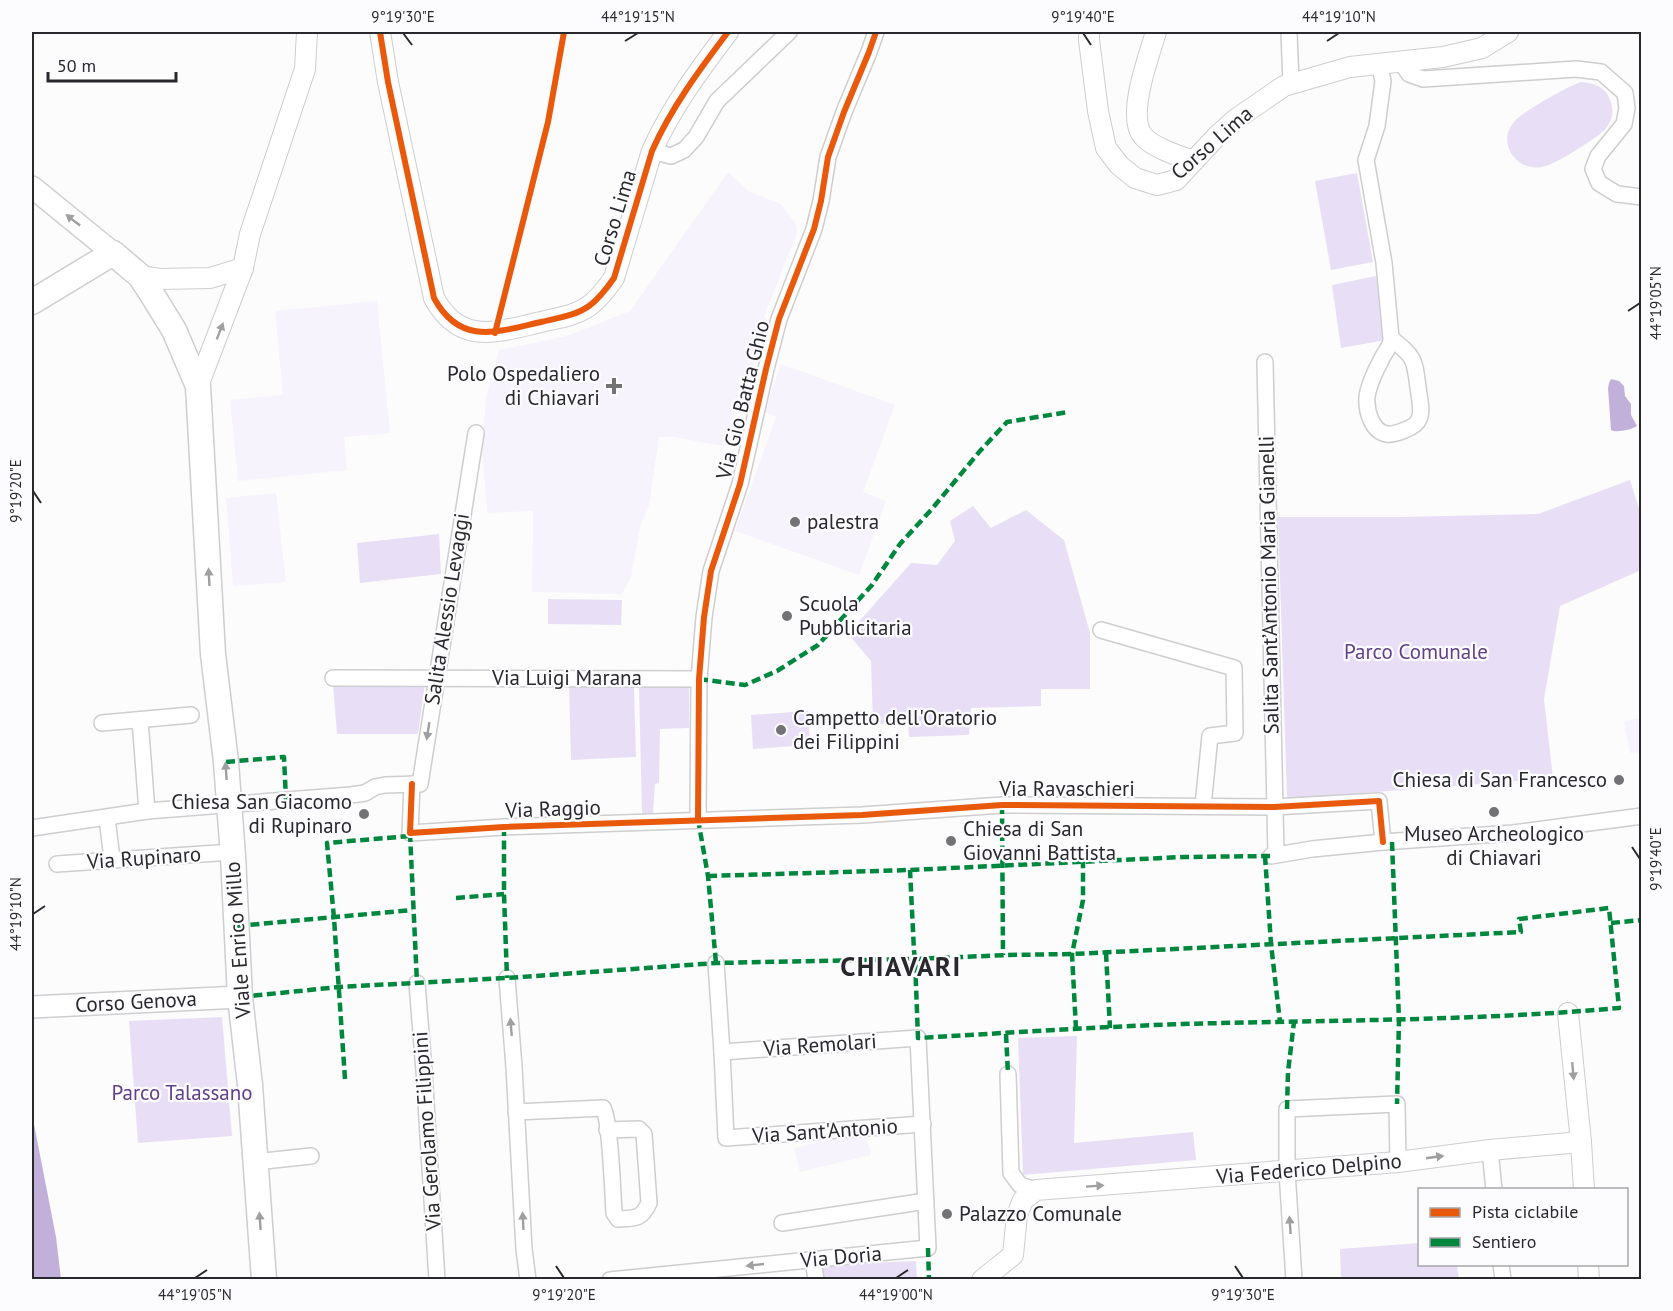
<svg xmlns="http://www.w3.org/2000/svg" width="1673" height="1311" font-family="'PT Sans',sans-serif">
  <rect width="100%" height="100%" fill="#fcfcfc"/>
  <g fill="#f6f3fd">
    <path d="M728 172 750 192 781 204 796 224 797 233 764 317 768 321 753 362V376H740L729 447 674 437H659L649 506 641 523 631 577 622 594 532 592 533 511 487 513 482 449 486 397 499 350 567 336 630 311Z"/>
    <path d="M377 301 390 433 344 437 347 470 238 481 230 400 283 395 275 311Z"/>
    <path d="M781 364 895 405 863 492 886 501 859 575 735 531 776 417 764 412Z"/>
    <path d="M276 493 286 582 233 586 226 498Z"/>
    <path d="M1641 718V752L1630 753 1624 721Z"/>
    <path d="M866 1132 871 1155 800 1172 794 1148Z"/>
  </g>
  <g fill="#e8dff7">
    <path d="M1581 82C1594 83 1606 87 1610 100 1614 109 1613 119 1607 127 1601 136 1557 163 1546 166 1519 175 1495 144 1514 122 1522 112 1568 86 1581 82Z"/>
    <path d="M1357 173 1373 262 1331 270 1315 181Z"/>
    <path d="M1376 276 1386 329V340L1341 348 1332 285Z"/>
    <path d="M1630 480 1641 515V570L1560 606 1544 699 1553 778 1287 799 1278 517H1400L1538 514Z"/>
    <path d="M973 506 991 528 1026 510 1064 540 1090 633V689H1041V706L971 708 969 735 909 737 908 723 873 724 871 661 848 634 911 563 937 565 955 541 950 521Z"/>
    <path d="M439 534 441 574 360 583 357 543Z"/>
    <path d="M548 599 622 600 621 625 548 624Z"/>
    <path d="M425 683 418 734H337L333 685Z"/>
    <path d="M569 686 634 687 636 757 571 760Z"/>
    <path d="M689 686V728L660 729 659 783 655 784 653 814H642L639 687Z"/>
    <path d="M808 711 810 745 753 749 751 715Z"/>
    <path d="M222 1017 232 1136 138 1143 129 1021Z"/>
    <path d="M1077 1036 1074 1143 1193 1132 1196 1160 1023 1175 1018 1038Z"/>
    <path d="M1419 1243 1420 1264 1457 1265 1459 1279H1341L1340 1249Z"/>
    <path d="M916 1261 917 1279H823L822 1265Z"/>
  </g>
  <g fill="#c1b1da">
    <path d="M1611 379 1619 381 1624 386 1625 396 1631 404V415L1637 426C1631 430 1616 433 1611 430L1608 388 1609 383Z"/>
    <path d="M32 1114 56 1237 61 1279H32Z"/>
  </g>
  <g fill="none" stroke-linecap="round" stroke-linejoin="round">
    <g stroke="#cecdcf" stroke-width="18">
      <g id="minor">
        <path d="M1289 32 1291 84"/>
        <path d="M1400 61 1409 74 1423 79 1576 69 1601 72 1625 93 1627 108 1624 124 1598 156 1593 169 1599 183 1617 194 1642 197"/>
        <path d="M1379 63 1383 81 1377 126 1366 160 1384 263 1391 338V343C1382 357 1369 381 1367 397 1366 411 1372 432 1387 434 1393 435 1400 432 1405 430 1410 428 1417 425 1419 419 1423 411 1419 397 1418 387 1414 357 1415 358 1391 338"/>
        <path d="M652 151 671 156 684 150 696 137 717 101 789 32"/>
        <path d="M1265 362 1276 855"/>
        <path d="M1101 630 1234 668 1235 733 1210 736 1203 806"/>
        <path d="M333 678 699 679"/>
        <path d="M140 720 147 811"/>
        <path d="M102 723 191 715"/>
        <path d="M412 784 410 833 504 827 862 815 1002 805 1274 807 1379 801 1383 842"/>
        <path d="M107 818 112 859"/>
        <path d="M698 819 699 679 704 617 711 571 740 484 766 369 779 319 814 229 821 201 828 157 844 112 869 52 876 32"/>
        <path d="M32 828 147 811 351 795 365 793 375 787 385 785 420 784 476 433"/>
        <path d="M1271 856 1312 849 1383 842 1513 833 1642 816"/>
        <path d="M57 864 232 852"/>
        <path d="M716 963 722 1052 726 1138 923 1124"/>
        <path d="M507 978 514 1067 524 1249 528 1280"/>
        <path d="M417 983 424 1071 437 1280"/>
        <path d="M1008 1074 1011 1173 1020 1185 1036 1190"/>
        <path d="M516 1112 603 1108C610 1118 613 1196 614 1213L618 1219C635 1218 641 1220 649 1203L644 1134 639 1129 607 1130"/>
        <path d="M1490 1150 1494 1190"/>
        <path d="M255 1162 311 1156"/>
        <path d="M782 1223 926 1201"/>
        <path d="M813 1259 816 1280"/>
        <path d="M1501 1264 1503 1280"/>
        <path d="M610 1280 928 1248 918 1038 722 1052"/>
        <path d="M1294 1280 1287 1171V1109L1397 1104 1398 1162"/>
      </g>
    </g>
    <g stroke="#cecdcf" stroke-width="22">
      <g id="tertiary">
        <path d="M380 32 388 82 434 298C460 346 497 332 541 322 557 318 575 316 589 306 599 299 607 288 614 278L652 151C671 108 700 69 728 32"/>
        <path d="M1089 32V40L1098 111 1106 148 1119 165 1135 178 1157 185 1176 180 1217 136 1236 119 1284 86 1350 67 1443 57 1482 48 1508 32"/>
        <path d="M1156 32C1149 56 1126 116 1143 136 1152 147 1180 157 1194 161"/>
        <path d="M140 276 160 279 210 278 243 268"/>
        <path d="M198 386 243 268 250 234 305 69 307 32"/>
        <path d="M1568 1013 1581 1142 1584 1190"/>
        <path d="M1588 1264 1589 1280"/>
        <path d="M982 1280 1013 1255 1017 1215 1023 1200 1036 1190 1398 1162 1490 1150 1581 1142"/>
      </g>
    </g>
    <g stroke="#cecdcf" stroke-width="24">
      <g id="secondary">
        <path d="M32 187 113 253"/>
        <path d="M32 1007 240 997"/>
      </g>
    </g>
    <g stroke="#cecdcf" stroke-width="27">
      <path id="primary" d="M32 302 113 253 140 276 150 291 174 330 198 386 213 654 226 762 233 856 240 997 250 1085 264 1280"/>
    </g>
    <use href="#minor" stroke="#fff" stroke-width="15"/>
    <use href="#tertiary" stroke="#fff" stroke-width="20"/>
    <use href="#secondary" stroke="#fff" stroke-width="21"/>
    <use href="#primary" stroke="#fff" stroke-width="24"/>
    <g stroke="#00873e" stroke-width="4.5" stroke-dasharray="9 4.5" stroke-linecap="butt">
      <path d="M699 679 745 685 777 671 818 645 872 585 900 544 931 510 980 451 1007 422 1068 412"/>
      <path d="M226 762 284 757 286 800"/>
      <path d="M1002 805 1003 955"/>
      <path d="M698 819 708 876 716 963"/>
      <path d="M504 827V894L507 978"/>
      <path d="M410 833 417 983"/>
      <path d="M1392 842 1399 1020 1397 1104"/>
      <path d="M1265 856 1271 944 1280 1022"/>
      <path d="M708 876 910 870 1183 857 1271 856"/>
      <path d="M456 898 504 894"/>
      <path d="M1611 923 1642 920"/>
      <path d="M237 926 412 910"/>
      <path d="M1106 953 1110 1028"/>
      <path d="M240 997 339 987 507 978 716 963 915 959 1008 955 1072 954 1521 932 1519 919 1609 908 1619 1008C1474 1021 1328 1020 1182 1024 1094 1027 1006 1033 918 1038L915 959 914 951 910 870"/>
      <path d="M1076 1029 1072 954 1083 900V861"/>
      <path d="M1006 1034 1008 1074"/>
      <path d="M345 1079 334 918 327 843 410 836"/>
      <path d="M1287 1109 1288 1072 1294 1022"/>
      <path d="M928 1248 929 1280"/>
    </g>
    <g stroke="#fcfbfd" stroke-width="10">
      <g id="cycleway">
        <path d="M380 32 388 82 434 298C460 346 497 332 541 322 557 318 575 316 589 306 599 299 607 288 614 278L652 151C671 108 700 69 728 32"/>
        <path d="M495 333 548 122 564 32"/>
        <path d="M412 784 410 833 504 827 862 815 1002 805 1274 807 1379 801 1383 842"/>
        <path d="M698 819 699 679 704 617 711 571 740 484 766 369 779 319 814 229 821 201 828 157 844 112 869 52 876 32"/>
      </g>
    </g>
    <use href="#cycleway" stroke="#e8590c" stroke-width="6"/>
  </g>
  <defs><path id="oneway-solid" d="M-6-.8H1V-3.2L6.5 0L1 3.2V.8H-6Z" transform="scale(1.5)"/></defs>
  <g fill="#9f9ea0">
    <use href="#oneway-solid" transform="translate(73 220) rotate(-142)"/>
    <use href="#oneway-solid" transform="translate(220 331) rotate(-69)"/>
    <use href="#oneway-solid" transform="translate(209 577) rotate(-93)"/>
    <use href="#oneway-solid" transform="translate(428 731) rotate(99)"/>
    <use href="#oneway-solid" transform="translate(226 771) rotate(-94)"/>
    <use href="#oneway-solid" transform="translate(511 1027) rotate(-95)"/>
    <use href="#oneway-solid" transform="translate(1573 1071) rotate(85)"/>
    <use href="#oneway-solid" transform="translate(1435 1157) rotate(-8)"/>
    <use href="#oneway-solid" transform="translate(1095 1186) rotate(-4)"/>
    <use href="#oneway-solid" transform="translate(260 1221) rotate(-94)"/>
    <use href="#oneway-solid" transform="translate(523 1221) rotate(-93)"/>
    <use href="#oneway-solid" transform="translate(1290 1225) rotate(-94)"/>
    <use href="#oneway-solid" transform="translate(755 1265) rotate(174)"/>
  </g>
  <path fill="none" stroke="#29282d" stroke-width="2" d="M403 33 412 45M1083 33 1091 45M625 41 638 33M1327 41 1339 33M1628 311 1640 303M33 491 41 503M1632 847 1640 859M33 914 45 906M556 1266 564 1278M1235 1266 1243 1278M195 1278 207 1270M896 1278 908 1270"/>
  <g fill="#737275" stroke="#fcfbfd" stroke-width="2">
    <path d="M611 377h6v6h6v6h-6v6h-6v-6h-6v-6h6z"/>
    <circle cx="795" cy="522" r="6"/>
    <circle cx="787" cy="616" r="6"/>
    <circle cx="781" cy="730" r="6"/>
    <circle cx="1619" cy="780" r="6"/>
    <circle cx="1494" cy="812" r="6"/>
    <circle cx="364" cy="814" r="6"/>
    <circle cx="951" cy="841" r="6"/>
    <circle cx="947" cy="1214" r="6"/>
  </g>
  <g text-anchor="middle" stroke-width="4.5" stroke-linejoin="round" paint-order="stroke">
    <g font-size="21" fill="#29282d" stroke="#fcfbfd">
      <text transform="translate(1212 143) rotate(-41)" y="7">Corso Lima</text>
      <text transform="translate(615 218) rotate(-73)" y="7">Corso Lima</text>
      <text transform="translate(743 400) rotate(-76)" y="7">Via Gio Batta Ghio</text>
      <text transform="translate(1269 585) rotate(-91)" y="7">Salita Sant’Antonio Maria Gianelli</text>
      <text transform="translate(447 609) rotate(-81)" y="7">Salita Alessio Levaggi</text>
      <text x="567" y="685">Via Luigi Marana</text>
      <text x="1067" y="796">Via Ravaschieri</text>
      <text transform="translate(553 809) rotate(-2)" y="7">Via Raggio</text>
      <text transform="translate(144 858) rotate(-4)" y="7">Via Rupinaro</text>
      <text transform="translate(238 940) rotate(-94)" y="7">Viale Enrico Millo</text>
      <text transform="translate(136 1002) rotate(-3)" y="7">Corso Genova</text>
      <text transform="translate(820 1045) rotate(-4)" y="7">Via Remolari</text>
      <text transform="translate(427 1131) rotate(-94)" y="7">Via Gerolamo Filippini</text>
      <text transform="translate(825 1131) rotate(-4)" y="7">Via Sant'Antonio</text>
      <text transform="translate(1309 1169) rotate(-5)" y="7">Via Federico Delpino</text>
      <text transform="translate(841 1257) rotate(-5)" y="7">Via Doria</text>
    </g>
    <g font-size="21" fill="#29282d" stroke="#fcfbfd" text-anchor="start">
      <text x="600" y="381" text-anchor="end">Polo Ospedaliero<tspan x="600" dy="24">di Chiavari</tspan></text>
      <text x="807" y="529">palestra</text>
      <text x="799" y="611">Scuola<tspan x="799" dy="24">Pubblicitaria</tspan></text>
      <text x="793" y="725">Campetto dell'Oratorio<tspan x="793" dy="24">dei Filippini</tspan></text>
      <text x="1607" y="787" text-anchor="end">Chiesa di San Francesco</text>
      <text x="352" y="809" text-anchor="end">Chiesa San Giacomo<tspan x="352" dy="24">di Rupinaro</tspan></text>
      <text x="963" y="836">Chiesa di San<tspan x="963" dy="24">Giovanni Battista</tspan></text>
      <text x="1494" y="841" text-anchor="middle">Museo Archeologico<tspan x="1494" dy="24">di Chiavari</tspan></text>
      <text x="959" y="1221">Palazzo Comunale</text>
    </g>
    <g font-size="21" fill="#60418a" stroke="#fcfbfd">
      <text x="1416" y="659">Parco Comunale</text>
      <text x="182" y="1100">Parco Talassano</text>
    </g>
    <g font-size="27" font-weight="bold" letter-spacing="1.5" fill="#29282d" stroke="#fcfbfd">
      <text x="901" y="976">CHIAVARI</text>
    </g>
  </g>
  <rect width="1673" height="1311" fill="none" stroke="#fcfbfd" stroke-width="66"/>
  <rect x="1418" y="1188" width="210" height="78" fill="#fcfbfd" stroke="#a8a7aa" stroke-width="1.5"/>
  <rect x="1430" y="1208" width="30" height="9" fill="#e8590c" stroke="#a8a7aa" stroke-width="1.5"/>
  <text x="1472" y="1218" font-size="18" fill="#29282d">Pista ciclabile</text>
  <rect x="1430" y="1238" width="30" height="9" fill="#00873e" stroke="#a8a7aa" stroke-width="1.5"/>
  <text x="1472" y="1248" font-size="18" fill="#29282d">Sentiero</text>
  <path d="M48 72v9h128v-9" fill="none" stroke="#29282d" stroke-width="3"/>
  <text x="57" y="72" font-size="18" fill="#29282d" stroke="#fcfbfd" stroke-width="4.5" paint-order="stroke">50 m</text>
  <rect x="33" y="33" width="1607" height="1245" fill="none" stroke="#29282d" stroke-width="2"/>
  <g font-size="15" text-anchor="middle" fill="#29282d">
    <text x="403" y="22">9°19'30"E</text>
    <text x="638" y="22">44°19'15"N</text>
    <text x="1083" y="22">9°19'40"E</text>
    <text x="1339" y="22">44°19'10"N</text>
    <text transform="translate(1656 303) rotate(-90)" y="5">44°19'05"N</text>
    <text transform="translate(16 491) rotate(-90)" y="5">9°19'20"E</text>
    <text transform="translate(1656 859) rotate(-90)" y="5">9°19'40"E</text>
    <text transform="translate(16 914) rotate(-90)" y="5">44°19'10"N</text>
    <text x="195" y="1300">44°19'05"N</text>
    <text x="564" y="1300">9°19'20"E</text>
    <text x="896" y="1300">44°19'00"N</text>
    <text x="1243" y="1300">9°19'30"E</text>
  </g>
</svg>
